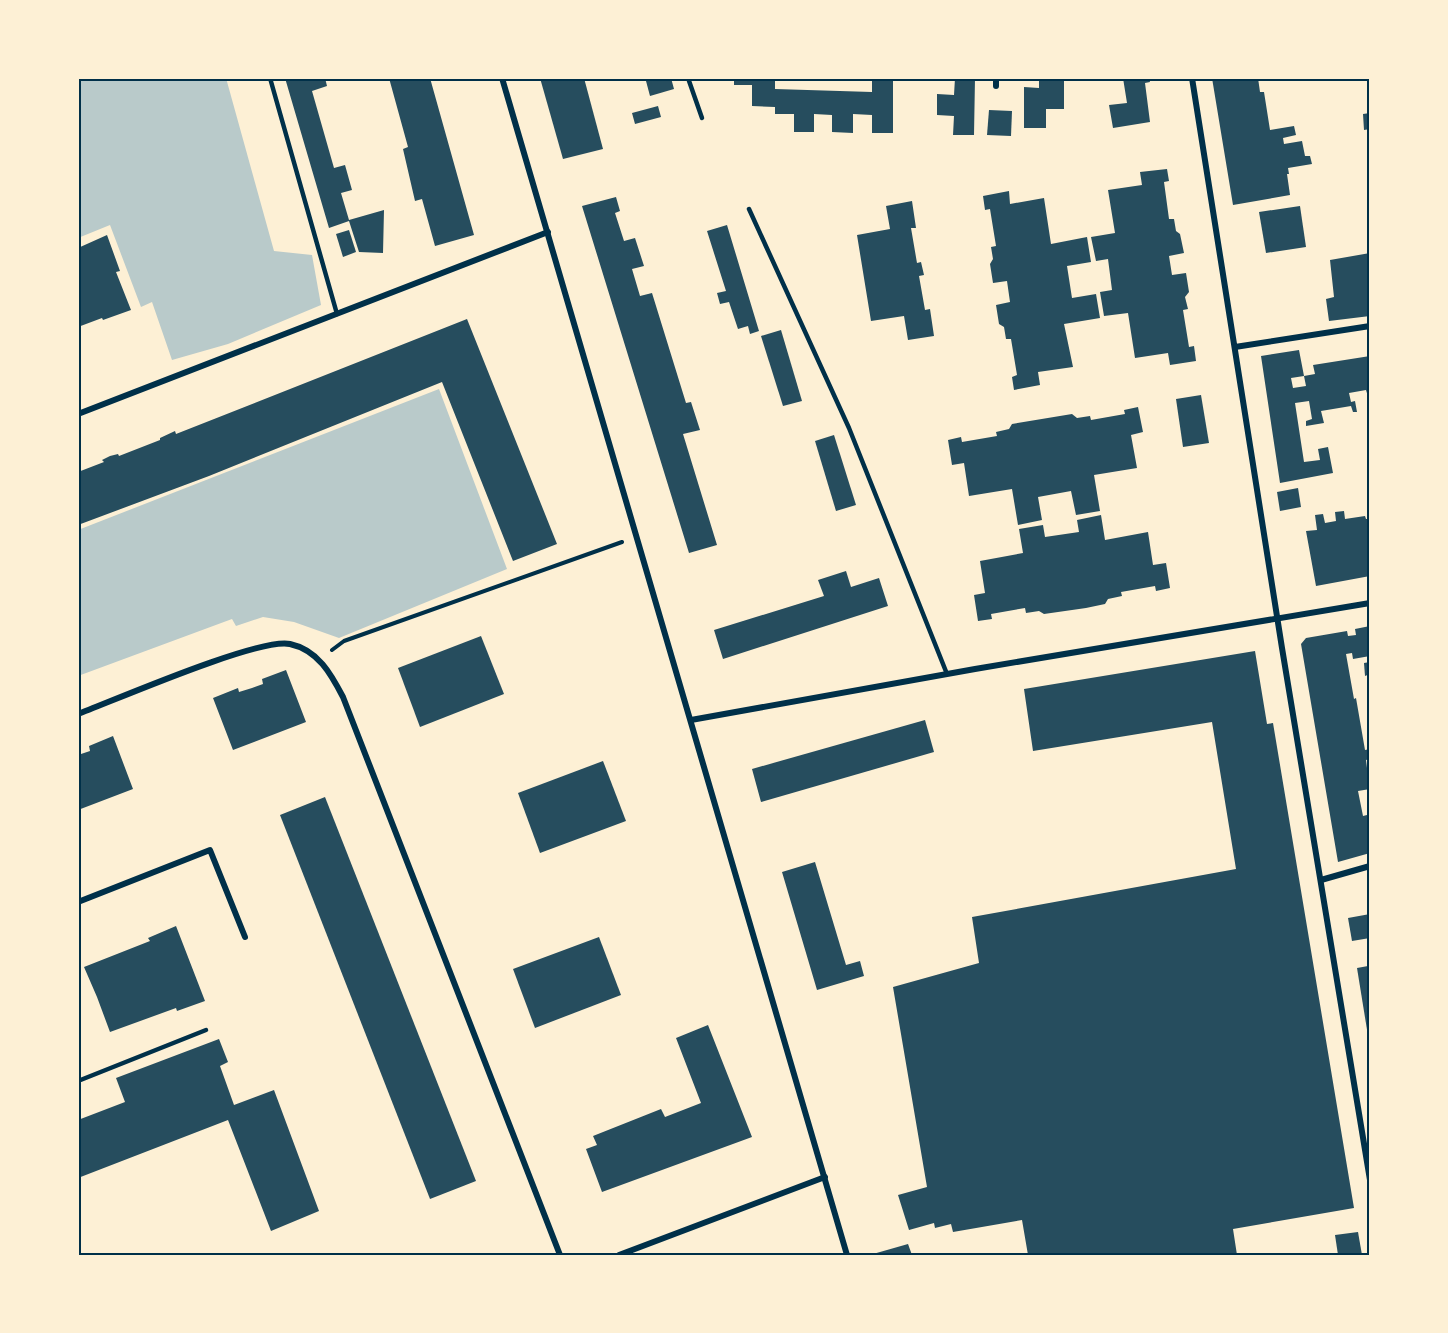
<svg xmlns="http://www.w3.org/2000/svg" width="1448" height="1333" font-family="'IBM Plex Sans',sans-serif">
  <rect width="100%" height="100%" fill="#fdf0d5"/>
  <g fill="#b9caca">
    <path d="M82 78H226L274 251 312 255 321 305 228 344 172 360 152 302 141 307 110 225 78 238V80Z"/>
    <path d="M439 389 507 569 339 638 294 622 263 617 236 626 232 619 78 676V530Z"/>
  </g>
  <g fill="#264d5e">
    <path d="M285 78H325L327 86 312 91 334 168 345 165 352 190 341 193 349 220 384 210 383 253 359 252 349 221 329 228Z"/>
    <path d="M389 78H430L474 235 435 246 422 199 415 201 403 149 408 147Z"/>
    <path d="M540 78H584L603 149 563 159Z"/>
    <path d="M657 78H671L674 89 650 96 646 81Z"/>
    <path d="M734 78H775V89L872 92V78H893V133H872V115L853 114V133L832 132V115L814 114V132H794V114H775V107L752 106V85H734Z"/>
    <path d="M955 78H975L974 135H953L954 116 937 115V94L954 95Z"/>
    <path d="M1039 78H1064V109H1046V128H1024V87L1039 88Z"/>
    <path d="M1123 78H1149L1150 82 1145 83 1150 122 1113 128 1109 105 1127 103Z"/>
    <path d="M1212 78H1258L1260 92H1264L1270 130 1294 126 1296 135 1283 138 1284 144 1302 141 1305 156H1310L1312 164 1288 168 1289 174H1287L1290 195 1233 205Z"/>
    <path d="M658 106 661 117 635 124 632 113Z"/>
    <path d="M989 110 1012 111 1011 136 987 135Z"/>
    <path d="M1370 113V129L1364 130 1363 114Z"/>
    <path d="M1167 169 1169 181 1164 182 1169 219H1174L1176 231 1180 234 1184 253 1169 256 1172 275 1186 273 1189 292 1185 297 1188 309 1183 310 1189 347 1194 346 1196 361 1170 365 1168 353 1135 358 1128 313 1104 316 1100 292 1112 290 1108 259 1096 261 1091 237 1115 233 1108 190 1142 185 1140 172Z"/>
    <path d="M1009 191 1010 204 1044 198 1051 244 1087 237 1091 262 1067 266 1072 298 1096 294 1100 318 1064 324 1073 367 1038 372 1040 385 1014 390 1012 377 1017 375 1011 339H1006L1004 327 999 324 996 305 1010 302 1007 281 993 283 990 264 993 259 991 247 996 246 990 209 985 210 983 196Z"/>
    <path d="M616 197 620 211 615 213 624 241 635 238 644 266 632 269 640 296 652 293 686 403 691 402 700 430 683 434 717 545 689 553 582 206Z"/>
    <path d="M912 201 916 228H911L917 263 921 262 924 275 919 276 925 310 930 309 934 336 908 340 904 316 871 321 857 235 890 229 886 206Z"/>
    <path d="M1300 206 1306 247 1266 253 1259 212Z"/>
    <path d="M727 225 759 331 750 334 748 326 738 329 729 302 720 304 717 293 726 291 707 231Z"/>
    <path d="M349 230 356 252 343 257 336 234Z"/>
    <path d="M107 235 120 271 116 272 131 310 103 320 102 318 78 327V248Z"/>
    <path d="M1370 253V316L1329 321 1326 299 1334 297 1330 260Z"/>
    <path d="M467 319 557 544 513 561 442 382 209 476 78 525V472L104 462 102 460 110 456 118 454 119 456 160 440V438L175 431 176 434Z"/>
    <path d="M781 330 802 401 783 406 761 336Z"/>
    <path d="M1299 350 1304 376 1291 378 1293 388 1306 386 1304 376 1315 374 1313 365 1370 356V403L1366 390 1349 393 1351 402 1355 401 1357 412H1353L1351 406 1321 411 1324 423 1306 426V421L1312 419 1309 401 1295 403 1304 462 1320 460 1318 449 1328 447 1333 473 1280 483 1261 356Z"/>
    <path d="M1201 395 1209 443 1183 447 1176 399Z"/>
    <path d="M1138 407 1143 432 1131 435 1137 468 1094 475 1100 511 1076 515 1071 491 1038 497 1042 520 1018 525 1012 489 969 496 964 463 952 465 948 440 961 437 962 442 997 436 996 432 1009 429 1012 424 1072 414 1077 418 1090 416 1091 420 1125 414 1124 410Z"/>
    <path d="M834 435 856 505 836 511 815 441Z"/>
    <path d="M1298 488 1301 507 1280 511 1277 492Z"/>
    <path d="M1344 511 1345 519 1365 516 1366 519H1370V576L1316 586 1306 531 1317 530 1315 515 1323 514 1325 523 1336 521 1335 512Z"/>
    <path d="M1101 515 1105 540 1148 532 1153 565 1166 563 1170 588 1156 591 1155 586 1121 592 1122 596 1108 599 1105 604 1086 608 1044 614 1039 611 1026 613 1025 608 991 614 992 619 978 621 974 595 985 593 980 561 1023 553 1019 529 1043 525 1045 537 1079 532 1077 520Z"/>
    <path d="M846 571 851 587 879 578 888 606 723 659 714 630 824 596 818 580Z"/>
    <path d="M1370 626V656L1353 659 1352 653 1346 654 1354 699 1356 698 1365 750 1370 749V759L1366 760 1368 776H1370V789L1358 791 1363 816 1367 815 1370 819V853L1338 862 1301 644 1306 638 1347 631 1348 636 1356 635 1355 629Z"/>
    <path d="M481 636 504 694 420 727 398 668Z"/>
    <path d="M1255 651 1267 724 1273 723 1354 1208 1233 1229 1237 1255H1028L1022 1220 953 1232 951 1224 935 1228 934 1223 909 1230 898 1195 927 1187 893 987 979 963 972 917 1236 869 1212 722 1033 751 1024 689Z"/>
    <path d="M1370 662V674L1365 676 1364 663Z"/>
    <path d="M286 670 306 722 233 750 213 698 238 688 239 692 252 688 263 684 262 679Z"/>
    <path d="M925 720 934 752 761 802 752 769Z"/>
    <path d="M113 736 133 789 78 810V755L90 751 89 746Z"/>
    <path d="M603 761 626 821 540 853 518 793Z"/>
    <path d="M325 797 476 1181 430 1199 280 815Z"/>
    <path d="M815 862 846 965 860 961 864 976 817 990 782 872Z"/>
    <path d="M1370 914V938L1352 941 1348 918Z"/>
    <path d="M176 926 205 1001 177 1011 176 1008 110 1032 97 997 84 967 150 941 148 938Z"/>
    <path d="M599 937 621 995 535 1028 513 969Z"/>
    <path d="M1368 966H1370L1369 1042 1357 968Z"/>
    <path d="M708 1025 752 1137 602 1192 586 1149 597 1145 593 1136 661 1109 665 1117 701 1103 676 1038Z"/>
    <path d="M219 1039 228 1062 220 1066 234 1105 274 1090 319 1211 271 1231 228 1120 78 1178V1120L125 1102 116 1078Z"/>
    <path d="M1358 1232 1362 1255H1338L1335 1235Z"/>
    <path d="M908 1244 912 1255H873V1254Z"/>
  </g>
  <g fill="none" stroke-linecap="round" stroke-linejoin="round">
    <path stroke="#003049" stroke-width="4" d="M332 650 344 641 622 542"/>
    <g stroke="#003049" stroke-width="4.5">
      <path d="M270 78 337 314"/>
      <path d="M688 78 702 118"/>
      <path d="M749 209 849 428 947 674"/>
      <path d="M78 1081 206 1030"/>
    </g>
    <g stroke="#003049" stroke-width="6">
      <path d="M502 78 847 1255"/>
      <path d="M1192 78 1282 648 1370 1180"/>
      <path d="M996 86V78"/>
      <path d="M1235 347 1370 326"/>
      <path d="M78 414 548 232"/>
      <path d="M78 714C115 700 260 637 290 644 318 650 331 674 343 697L560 1255"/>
      <path d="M691 720 975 669 1370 603"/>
      <path d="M1321 880 1370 866"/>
      <path d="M78 902 210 850 245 937"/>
      <path d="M619 1255 825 1177"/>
    </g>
  </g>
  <rect width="1448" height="1333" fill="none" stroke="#fdf0d5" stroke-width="159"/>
  <rect x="80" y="80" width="1288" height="1174" fill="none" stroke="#003049" stroke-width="2"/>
</svg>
